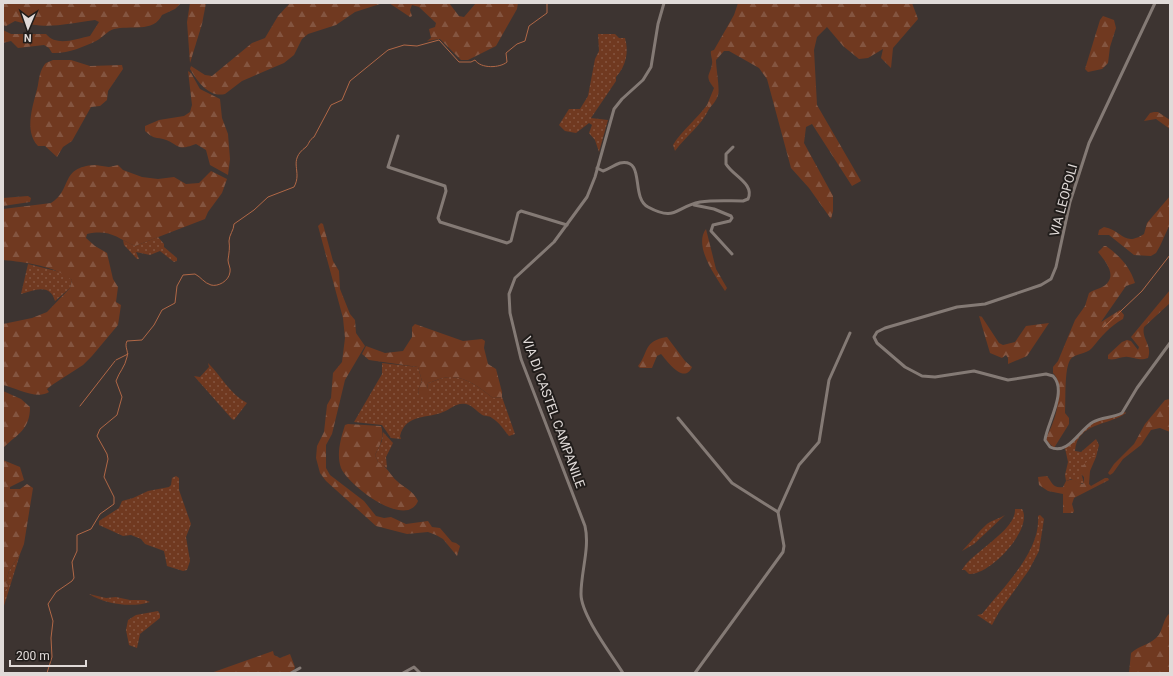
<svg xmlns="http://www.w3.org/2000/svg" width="1173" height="676" font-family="Roboto,sans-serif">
  <defs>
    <pattern id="grass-dots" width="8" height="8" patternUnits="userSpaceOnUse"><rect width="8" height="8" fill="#703920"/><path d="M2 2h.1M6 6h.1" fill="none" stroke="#845540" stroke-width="1.8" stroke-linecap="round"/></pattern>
    <pattern id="forest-firs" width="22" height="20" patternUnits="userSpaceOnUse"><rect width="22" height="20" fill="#703920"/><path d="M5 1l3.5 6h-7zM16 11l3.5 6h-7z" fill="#845540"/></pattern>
  </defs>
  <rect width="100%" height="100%" fill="#3d3431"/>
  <g fill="url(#grass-dots)">
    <path d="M598 34H615L619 38H625C629 52 626 66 616 77V81L591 118 608 120 599 152 595 140 589 133 592 125 589 123 576 133 565 131 559 125 569 109H580L588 96 595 59 599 51Z"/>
    <path d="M707 105 709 109C701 126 686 136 675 151L673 145C682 130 697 119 707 105Z"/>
    <path d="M158 237 164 244V247L177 258V261L174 262 160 251 150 255 136 252 139 259H137L124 245 123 240 135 246Z"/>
    <path d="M28 264 64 273 72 280 70 288 55 301C50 283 34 290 21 294Z"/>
    <path d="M208 363C221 376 231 395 247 403L234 420 232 419 194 376 200 377 209 367Z"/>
    <path d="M382 363 418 367 422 381 418 390 419 395 427 389 428 383C433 382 438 379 443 378 462 373 479 387 493 398L502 397 515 434 509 436C504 430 499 422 492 418 489 415 484 417 481 414 475 410 473 406 466 404 456 402 451 409 443 412 428 419 406 413 400 436L401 439 391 438 382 425 354 422 382 374Z"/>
    <path d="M1125 412 1126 413C1109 426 1077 422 1075 451L1081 452 1096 439 1099 445 1096 457H1093L1080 469 1084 483 1079 484 1071 479 1066 481 1065 475 1068 462 1065 448C1075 439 1085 426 1097 421 1107 418 1116 418 1125 412Z"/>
    <path d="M383 432 393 443 386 457 387 468 378 462 375 455 382 441Z"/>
    <path d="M176 476 179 478V490L191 524 186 537 190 561 187 570 183 571 167 566 164 551 145 544 141 539 131 535 123 536 99 525V521L119 508 122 501 133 498 148 491 169 487 171 485 172 478Z"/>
    <path d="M1015 509H1022C1034 529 989 576 969 574L965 570H962C972 552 1017 530 1015 509Z"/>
    <path d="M1005 515 974 544 962 551C971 542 978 532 987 524 992 520 999 519 1005 515Z"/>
    <path d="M1040 515 1044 519 1039 551 1029 570 999 612 992 625 977 615 982 614C1002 588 1041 552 1038 516Z"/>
    <path d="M20 554 3 609V593L9 585 6 581 9 571Z"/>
    <path d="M89 594 106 598 116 597 130 600H145L150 602C131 608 105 604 89 594Z"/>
    <path d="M158 611 160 614V618L140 634 137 648 129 645 126 630 128 620 136 615Z"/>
  </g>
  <g fill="url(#forest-firs)">
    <path d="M3 3H181L175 9 162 15C154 33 129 25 114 29 107 31 102 38 96 41 83 47 67 54 52 53L49 48 44 45 18 48 11 41 3 43V30L11 34H46C57 47 75 39 90 36L99 22 95 20C63 24 48 30 15 21L6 26 3 25Z"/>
    <path d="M190 3H206L202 24 190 63 187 22Z"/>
    <path d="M290 3H383L355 12 336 25 308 34 302 39 294 55 284 63 242 81 225 94C209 98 197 81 190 69L191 66 205 75 212 76 252 43 265 38 278 16Z"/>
    <path d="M389 3H449L459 16 464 17 476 3H518L517 9 496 46 468 60H461L440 39 427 41 431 38 429 29 435 27 436 23 419 7 412 5 410 10 412 16 410 17Z"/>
    <path d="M738 3H912L918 19 893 48 891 68 881 58 883 49 868 58 859 59 843 46 827 27 817 37 814 50 817 105 861 181 852 186 812 124 806 127 804 143 833 196V211L831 219 809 188 791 168 767 79 759 68 729 51H724L716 60C716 68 720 90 718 95 717 100 712 105 709 109L707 105 714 88C704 75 710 76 712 64 713 60 710 55 711 51L714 50 734 15Z"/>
    <path d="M1103 16 1114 20 1116 28 1110 47 1108 63 1102 69 1088 72 1085 69 1100 20Z"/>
    <path d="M53 60H71L90 66 122 65 123 69 108 91 107 100 100 106 91 107 72 141 63 147 57 157 45 146H38C23 130 34 103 38 85 39 79 40 70 45 64 46 63 50 61 53 60Z"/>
    <path d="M188 71 191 73 200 89 220 99 222 118 228 134 230 159 228 175 210 165 206 150 196 144C175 152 180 144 163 139 153 137 153 138 145 131V126L159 120 184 116 190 112 192 105Z"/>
    <path d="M1154 112H1158L1170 120V129L1156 119 1144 121 1150 113Z"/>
    <path d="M95 165 109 167 118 165 123 170 142 177 158 179 174 177 186 184 199 183 211 171 227 179 222 193 208 212 205 219 135 246C116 237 109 229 87 234L86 238 95 246 107 253 113 279 118 287 116 302 121 305 118 325 92 356 83 365 52 385 47 389 49 392C37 400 16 388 3 385V324L32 318 47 312 70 288 72 280C55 266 25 262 3 260V209L51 203C73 190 59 167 95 165Z"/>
    <path d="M28 196 31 198 30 202 3 206V198Z"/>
    <path d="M1170 196V224L1160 246 1156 253 1151 256 1134 255 1109 235H1098L1099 230 1104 227C1123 231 1124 247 1144 234L1147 223Z"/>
    <path d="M321 223 323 224 333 261 339 271 340 289 350 314 355 320 356 333 365 346 345 380 332 434 326 445V468L330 475 364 501 376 516 384 518 391 517 406 524 428 521 432 527 440 528 452 542 456 543 460 546 457 556 443 539 436 535 428 532 407 534 376 526 326 481 320 473 316 458 317 446 324 432 327 405 331 398 333 373 342 362 345 338 343 318 318 226Z"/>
    <path d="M706 229 716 269 727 288 725 291C716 277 693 246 706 229Z"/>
    <path d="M1104 246H1106C1120 256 1130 267 1135 283L1126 286 1101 322 1120 310 1124 315 1123 319C1110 326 1101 337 1092 348 1086 355 1074 353 1070 360 1064 371 1066 400 1065 413L1069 418V424L1054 448 1046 440C1047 434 1051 429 1053 422 1058 411 1063 381 1053 373V367L1058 361 1075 320 1085 306 1089 293C1093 290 1099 289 1104 286 1118 276 1106 262 1098 252Z"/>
    <path d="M1170 290V303L1144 327C1141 338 1153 346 1148 358 1140 361 1137 358 1128 357 1121 356 1116 361 1108 359V355L1122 342 1127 340 1131 341 1138 350 1139 347 1131 337Z"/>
    <path d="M979 316 982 317 999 343 1003 345 1015 342 1026 326 1049 323 1027 356 1008 364V358L1006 355 1002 358 990 353Z"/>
    <path d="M415 324 463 341 482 339 485 341 484 348 488 364 496 369 502 392V397L493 398C479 387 462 373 443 378 438 379 433 382 428 383L427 389 431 394 429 398H424L419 395 418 390 422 381 418 367 369 360 362 354 366 346 385 353 403 351 412 337V327Z"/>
    <path d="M667 337 685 361 692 367C684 385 667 361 661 354L657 356 652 368H640L638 366C649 352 643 341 667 337Z"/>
    <path d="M3 391 21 399 30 407C30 429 18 434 4 447Z"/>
    <path d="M1170 399V432L1160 428 1151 430 1141 445 1123 459 1113 473 1110 475 1108 473 1114 464 1134 444 1145 424 1165 400Z"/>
    <path d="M348 424 381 426C385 437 380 445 375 455L378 462C387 466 390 475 397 481 404 488 413 490 418 501 406 530 348 485 341 468 336 454 341 438 345 425Z"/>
    <path d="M1093 456 1096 457 1090 471 1089 484 1091 486 1105 478H1108L1109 480 1074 498 1072 504 1074 511 1073 513H1063V494L1048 491 1039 485 1038 477 1047 476C1052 482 1053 489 1063 487L1066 481C1077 477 1074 483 1082 484L1084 483V477L1079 472 1080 468Z"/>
    <path d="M3 460 20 467 24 480 10 487V489H20L27 484 33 488 24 544 20 554 9 571 6 581 9 585 3 593Z"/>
    <path d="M1170 613V673H1129L1131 653C1138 646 1149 645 1156 638 1164 631 1162 619 1170 613Z"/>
    <path d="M273 651 274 655 280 658 290 654 295 667 294 670 288 673H211Z"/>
  </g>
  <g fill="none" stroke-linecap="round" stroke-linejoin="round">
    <g stroke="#b06746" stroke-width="1">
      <path d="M1104 327 1142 291 1170 255"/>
      <path d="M116 360 128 354"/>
      <path d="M80 406 115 361"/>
      <path d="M47 673 52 657 51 638 53 621 48 604 56 592 72 581 74 578 72 562 77 551V535L91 529 100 514 114 504V497L104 477 108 459 107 454 97 436 100 429 117 415 122 397 116 381C119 372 125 367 127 357 129 351 124 347 127 341L142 340 154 325 162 310 175 303 177 286 183 275 195 274C201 277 204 283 211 285 218 287 229 281 230 272 231 268 228 264 228 260 229 253 230 248 229 241 229 235 234 230 234 224L254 210 268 197 294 187C303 171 287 161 306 147 309 144 309 140 314 137L331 105 342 100 350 81 388 50 404 45 417 46 439 40 459 62H471L475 60C481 69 500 68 507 62L506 53 517 44 525 41 529 26 547 13V3"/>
      <path d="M1169 673 1170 672"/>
    </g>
    <g stroke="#847a75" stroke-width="3">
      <path d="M1155 3 1089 143 1070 202 1056 267 1051 279 1041 285 985 304 957 307 885 328 877 332 874 337 877 343 905 367 922 376 935 377 974 371 1008 380 1046 374 1053 376C1068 391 1047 423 1045 440L1050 447C1068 456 1079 430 1093 422 1102 417 1113 418 1122 413L1137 388 1170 343"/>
      <path d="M398 136 388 167 445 186 446 191 438 218 440 222 507 243 511 241 518 213 521 211 567 225"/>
      <path d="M597 168 603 171C609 169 614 165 620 163 646 158 630 197 648 207 676 222 675 207 700 202 714 200 728 201 743 201L748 199C755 184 733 176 726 164V154L733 147"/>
      <path d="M694 205 714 209 731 216 732 218 730 221 713 225 711 231 732 254"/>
      <path d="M678 418 732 483 778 512 784 546 783 552 695 673"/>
      <path d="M778 512 799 465 819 442 829 380 850 333"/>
      <path d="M291 673 300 668"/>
      <path d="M403 673 414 667 420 673"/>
      <path d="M623 673C611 654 581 615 581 594 581 571 590 548 585 526L521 359 510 313 509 294 515 278 554 242 587 197 595 177 614 109 622 99 643 80 651 67 658 24 664 3"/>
    </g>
  </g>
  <g text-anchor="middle" stroke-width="4" stroke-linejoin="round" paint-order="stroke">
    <g font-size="13" fill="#e0dad8" stroke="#211d1b">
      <text transform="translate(1063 200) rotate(-75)" y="5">VIA LEOPOLI</text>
      <text transform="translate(554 412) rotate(70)" y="5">VIA DI CASTEL CAMPANILE</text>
    </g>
  </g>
  <rect width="1173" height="676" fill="none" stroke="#e0dad8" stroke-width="8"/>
  <g transform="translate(28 28) rotate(182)" stroke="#211d1b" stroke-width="3" paint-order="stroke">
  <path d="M0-3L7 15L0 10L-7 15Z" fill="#e0dad8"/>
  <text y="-6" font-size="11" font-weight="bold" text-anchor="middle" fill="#e0dad8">N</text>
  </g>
  <path d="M10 660v6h76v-6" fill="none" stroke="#e0dad8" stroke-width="2"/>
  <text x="16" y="660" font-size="12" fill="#e0dad8" stroke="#211d1b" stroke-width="3" paint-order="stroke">200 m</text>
</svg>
